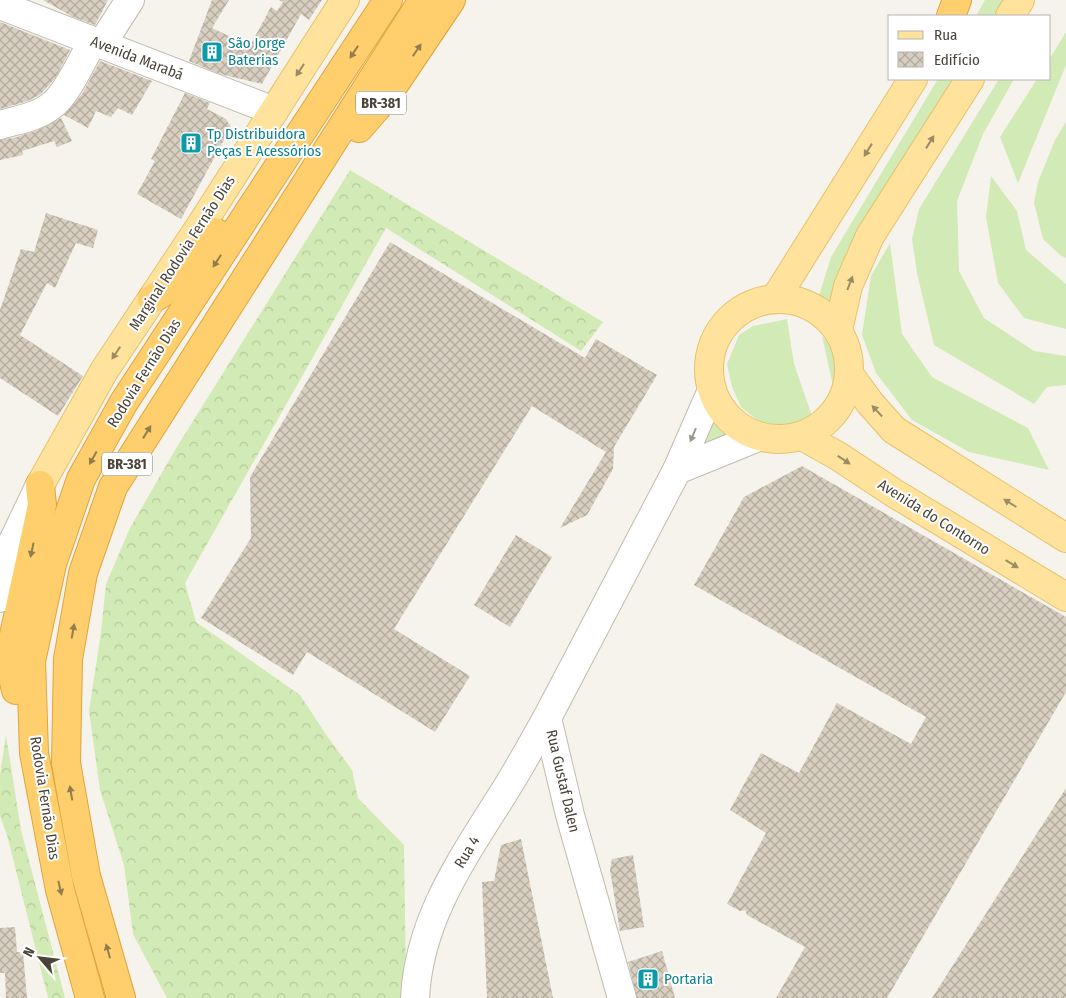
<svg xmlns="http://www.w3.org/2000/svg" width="1066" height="998" font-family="'Fira Sans Condensed',sans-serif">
  <defs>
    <pattern id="forest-crowns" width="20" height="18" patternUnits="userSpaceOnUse" patternTransform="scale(1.25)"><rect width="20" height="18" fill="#d2eab5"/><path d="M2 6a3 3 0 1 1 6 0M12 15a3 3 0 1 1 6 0" fill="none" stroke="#b6ca9c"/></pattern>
    <pattern id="building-cross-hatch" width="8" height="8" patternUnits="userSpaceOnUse" patternTransform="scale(1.25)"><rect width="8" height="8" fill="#d8cfc1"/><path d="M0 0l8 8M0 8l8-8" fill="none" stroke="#b1aa9e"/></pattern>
  </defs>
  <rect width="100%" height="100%" fill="#f6f3ec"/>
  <g fill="#d2eab5">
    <path d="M985 0H1007L997 16H976Z"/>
    <path d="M1066 32V65L1018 183 1000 137 1037 79H1050V58Z"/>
    <path d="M938 79H956L846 252 836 308 818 299 831 257Z"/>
    <path d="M999 79H1014L983 134 957 201 959 271 984 318 1034 351 1066 356V385L1047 387 1034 404 934 345 917 273 912 239 919 209Z"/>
    <path d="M1066 122V258L1060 255 1043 239 1034 203 1038 182 1055 140Z"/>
    <path d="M991 176 1017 211 1026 250 1066 284V329L1024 318 998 283 986 217Z"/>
    <path d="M890 243 902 334 932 377 1028 428 1049 470 969 452 912 420 876 373 862 335 871 276Z"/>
    <path d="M787 319 794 364 812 416 786 426 760 422 741 407 732 387 727 364 739 335 753 326Z"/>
    <path d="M822 336C840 355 838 361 833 386Z"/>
    <path d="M710 412 741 433 695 456Z"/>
  </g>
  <g fill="url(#forest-crowns)">
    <path d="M350 170 603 322 581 351 386 228 185 583 196 622 300 695 327 736 352 770 358 798 404 845 406 982 403 998H167L133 934 124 865 100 790 89 711 101 632 106 584 130 528 178 445Z"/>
    <path d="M6 735 21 830 65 998H48L7 835 0 816V775Z"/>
  </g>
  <g fill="url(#building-cross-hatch)">
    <path d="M43 0H108L95 25 73 17Z"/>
    <path d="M212 0H229L212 28 250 46 271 7 277 11 283 2 279 0H322L309 20 301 14 262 84 220 74 189 61Z"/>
    <path d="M0 22 70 50 56 77 41 94 28 101 0 109Z"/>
    <path d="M100 61 152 81 132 115 118 108 111 117 96 111 88 128 64 115 82 94Z"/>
    <path d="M185 93 210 103 207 109 226 119 231 127 181 219 137 194 155 161 151 159Z"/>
    <path d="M61 118 72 141 57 147 54 141 22 151 23 155 0 160V140L11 138 10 139 38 130Z"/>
    <path d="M46 213 98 230 93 248 76 243 55 288 47 283 20 335 83 376 58 416 0 378V310L21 249 34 252Z"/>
    <path d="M390 242 585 358 596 339 657 375 614 447 613 469 587 515 560 528 606 452 532 406 394 629 470 676 435 732 307 652 293 675 201 618 251 538 250 477Z"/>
    <path d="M802 466 1066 617V692L887 998H776L805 947 747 915 745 910 740 911 727 904 766 833 730 810 761 753 799 773 837 703 911 744 926 717 694 585 744 497Z"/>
    <path d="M516 535 552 557 510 627 474 605Z"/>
    <path d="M1066 788V998H932Z"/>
    <path d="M521 839 553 998H487L482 882 494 881 501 845Z"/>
    <path d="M633 855 644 927 620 931 610 870 612 859Z"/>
    <path d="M15 927 17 952H23L27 998H6L5 973H0V928Z"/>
    <path d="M662 951 675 998H637L628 962Z"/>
  </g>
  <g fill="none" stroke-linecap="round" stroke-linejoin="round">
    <g stroke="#c2bbae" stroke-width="30">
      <g id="minor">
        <path d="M0 5 274 111"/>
        <path d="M101 45 130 0"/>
        <path d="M0 125C17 120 37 117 51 106 67 95 83 58 93 41"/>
        <path d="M712 390 677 470 758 437"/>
        <path d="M0 598 7 554 40 485"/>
        <path d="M415 998C419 920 461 861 501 797 518 771 532 744 547 718"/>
        <path d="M622 998 570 815 547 718 677 470"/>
      </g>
    </g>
    <g stroke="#e6c16a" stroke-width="30">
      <g id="major">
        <path d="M1010 16 1020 0"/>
        <path d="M775 299 913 79"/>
        <circle cx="779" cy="369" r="70"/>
        <path d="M838 330 848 286 870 236 970 79"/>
        <path d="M849 374 870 403 894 430 1066 538"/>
        <path d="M802 436 838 456 894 493 1066 597"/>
        <path d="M40 485 104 371 201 225 345 0"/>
      </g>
    </g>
    <g stroke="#e0a43c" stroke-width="30">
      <g id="highway">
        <path d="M951 16 957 0"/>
        <path d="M359 128 385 98 451 0"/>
        <path d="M152 299 177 284 215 232"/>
        <path d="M16 690 13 678V640L42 505 40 485"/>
        <path d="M90 998 60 890 34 753 31 661 52 564 81 479 124 402 388 0"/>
        <path d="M121 998 86 876 66 763 68 659 83 573 113 487 423 0"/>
      </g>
    </g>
    <use href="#minor" stroke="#fff" stroke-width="28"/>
    <use href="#major" stroke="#ffe39c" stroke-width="28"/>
    <use href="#highway" stroke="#ffcf6e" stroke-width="28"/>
  </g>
  <defs><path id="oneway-solid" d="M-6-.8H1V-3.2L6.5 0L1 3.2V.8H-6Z" transform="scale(1.25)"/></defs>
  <g fill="#937c4e">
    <use href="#oneway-solid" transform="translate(417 50) rotate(-56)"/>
    <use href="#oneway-solid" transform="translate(354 52) rotate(123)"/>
    <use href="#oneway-solid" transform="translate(217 261) rotate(123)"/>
    <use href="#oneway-solid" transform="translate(147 432) rotate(-58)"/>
    <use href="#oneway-solid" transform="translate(93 458) rotate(119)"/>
    <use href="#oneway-solid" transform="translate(32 550) rotate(102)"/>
    <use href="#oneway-solid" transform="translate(73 631) rotate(-80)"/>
    <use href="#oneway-solid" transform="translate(71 793) rotate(-100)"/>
    <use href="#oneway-solid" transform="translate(60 888) rotate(77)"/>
    <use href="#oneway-solid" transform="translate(108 951) rotate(-106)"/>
  </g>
  <g fill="#9c8c66">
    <use href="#oneway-solid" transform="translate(300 70) rotate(123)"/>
    <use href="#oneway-solid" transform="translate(930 142) rotate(-58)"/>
    <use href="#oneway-solid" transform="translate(868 150) rotate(122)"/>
    <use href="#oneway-solid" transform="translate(850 283) rotate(-69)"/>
    <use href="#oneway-solid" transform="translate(116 353) rotate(124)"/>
    <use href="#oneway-solid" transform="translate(877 411) rotate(-133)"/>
    <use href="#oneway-solid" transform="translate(844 460) rotate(33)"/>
    <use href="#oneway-solid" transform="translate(1010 503) rotate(-148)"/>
    <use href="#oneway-solid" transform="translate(1012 564) rotate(31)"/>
  </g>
  <use fill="#9c9892" href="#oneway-solid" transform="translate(693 435) rotate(113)"/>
  <defs>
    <g id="building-square" transform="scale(1.125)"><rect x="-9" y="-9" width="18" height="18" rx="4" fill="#0f9aa8" stroke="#fff"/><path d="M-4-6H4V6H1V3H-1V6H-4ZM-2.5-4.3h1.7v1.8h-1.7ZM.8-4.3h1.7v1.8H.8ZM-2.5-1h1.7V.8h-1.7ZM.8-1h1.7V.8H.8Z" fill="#fff"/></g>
  </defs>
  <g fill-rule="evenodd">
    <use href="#building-square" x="212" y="52"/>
    <use href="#building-square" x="191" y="143"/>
    <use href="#building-square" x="648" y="979"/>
  </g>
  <g text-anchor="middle" stroke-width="4" stroke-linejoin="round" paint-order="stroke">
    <g fill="#fff" stroke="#817c74" stroke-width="1">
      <rect x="356" y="91.5" width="50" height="23" rx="4"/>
      <rect x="102" y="452.5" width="50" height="23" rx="4"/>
    </g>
    <g font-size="14" font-weight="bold" fill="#4b4439">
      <text x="381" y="108">BR-381</text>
      <text x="127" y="469">BR-381</text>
    </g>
    <g font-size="15" fill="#0d838f" stroke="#fff" text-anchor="start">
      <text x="228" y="48">São Jorge<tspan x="228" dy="17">Baterias</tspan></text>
      <text x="207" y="139">Tp Distribuidora<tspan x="207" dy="17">Peças E Acessórios</tspan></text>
      <text x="664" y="984">Portaria</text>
    </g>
    <g font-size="15" fill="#4b4439" stroke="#fff">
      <text transform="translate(137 58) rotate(21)" y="5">Avenida Marabá</text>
      <text transform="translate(182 253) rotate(-57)" y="5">Marginal Rodovia Fernão Dias</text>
      <text transform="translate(144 373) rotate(-58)" y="5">Rodovia Fernão Dias</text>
      <text transform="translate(934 517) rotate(32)" y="5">Avenida do Contorno</text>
      <text transform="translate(563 781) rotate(77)" y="5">Rua Gustaf Dalen</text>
      <text transform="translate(45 798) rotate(81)" y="5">Rodovia Fernão Dias</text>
      <text transform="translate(467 852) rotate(-59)" y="5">Rua 4</text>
    </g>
  </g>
  <rect x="888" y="15" width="162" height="65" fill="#ffffff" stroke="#b7b4b0"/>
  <rect x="898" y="31" width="25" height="8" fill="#ffe39c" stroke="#b7b4b0"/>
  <text x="934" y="40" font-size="15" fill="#4b4439">Rua</text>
  <rect x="898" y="52" width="25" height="15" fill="url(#building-cross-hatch)" stroke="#b7b4b0"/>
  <text x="934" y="65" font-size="15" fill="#4b4439">Edifício</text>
  <g transform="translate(40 958) rotate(298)" stroke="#ffffff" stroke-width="4" paint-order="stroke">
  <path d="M0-4L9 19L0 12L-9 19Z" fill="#4b4439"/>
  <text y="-8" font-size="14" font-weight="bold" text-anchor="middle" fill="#4b4439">N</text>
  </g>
</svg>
